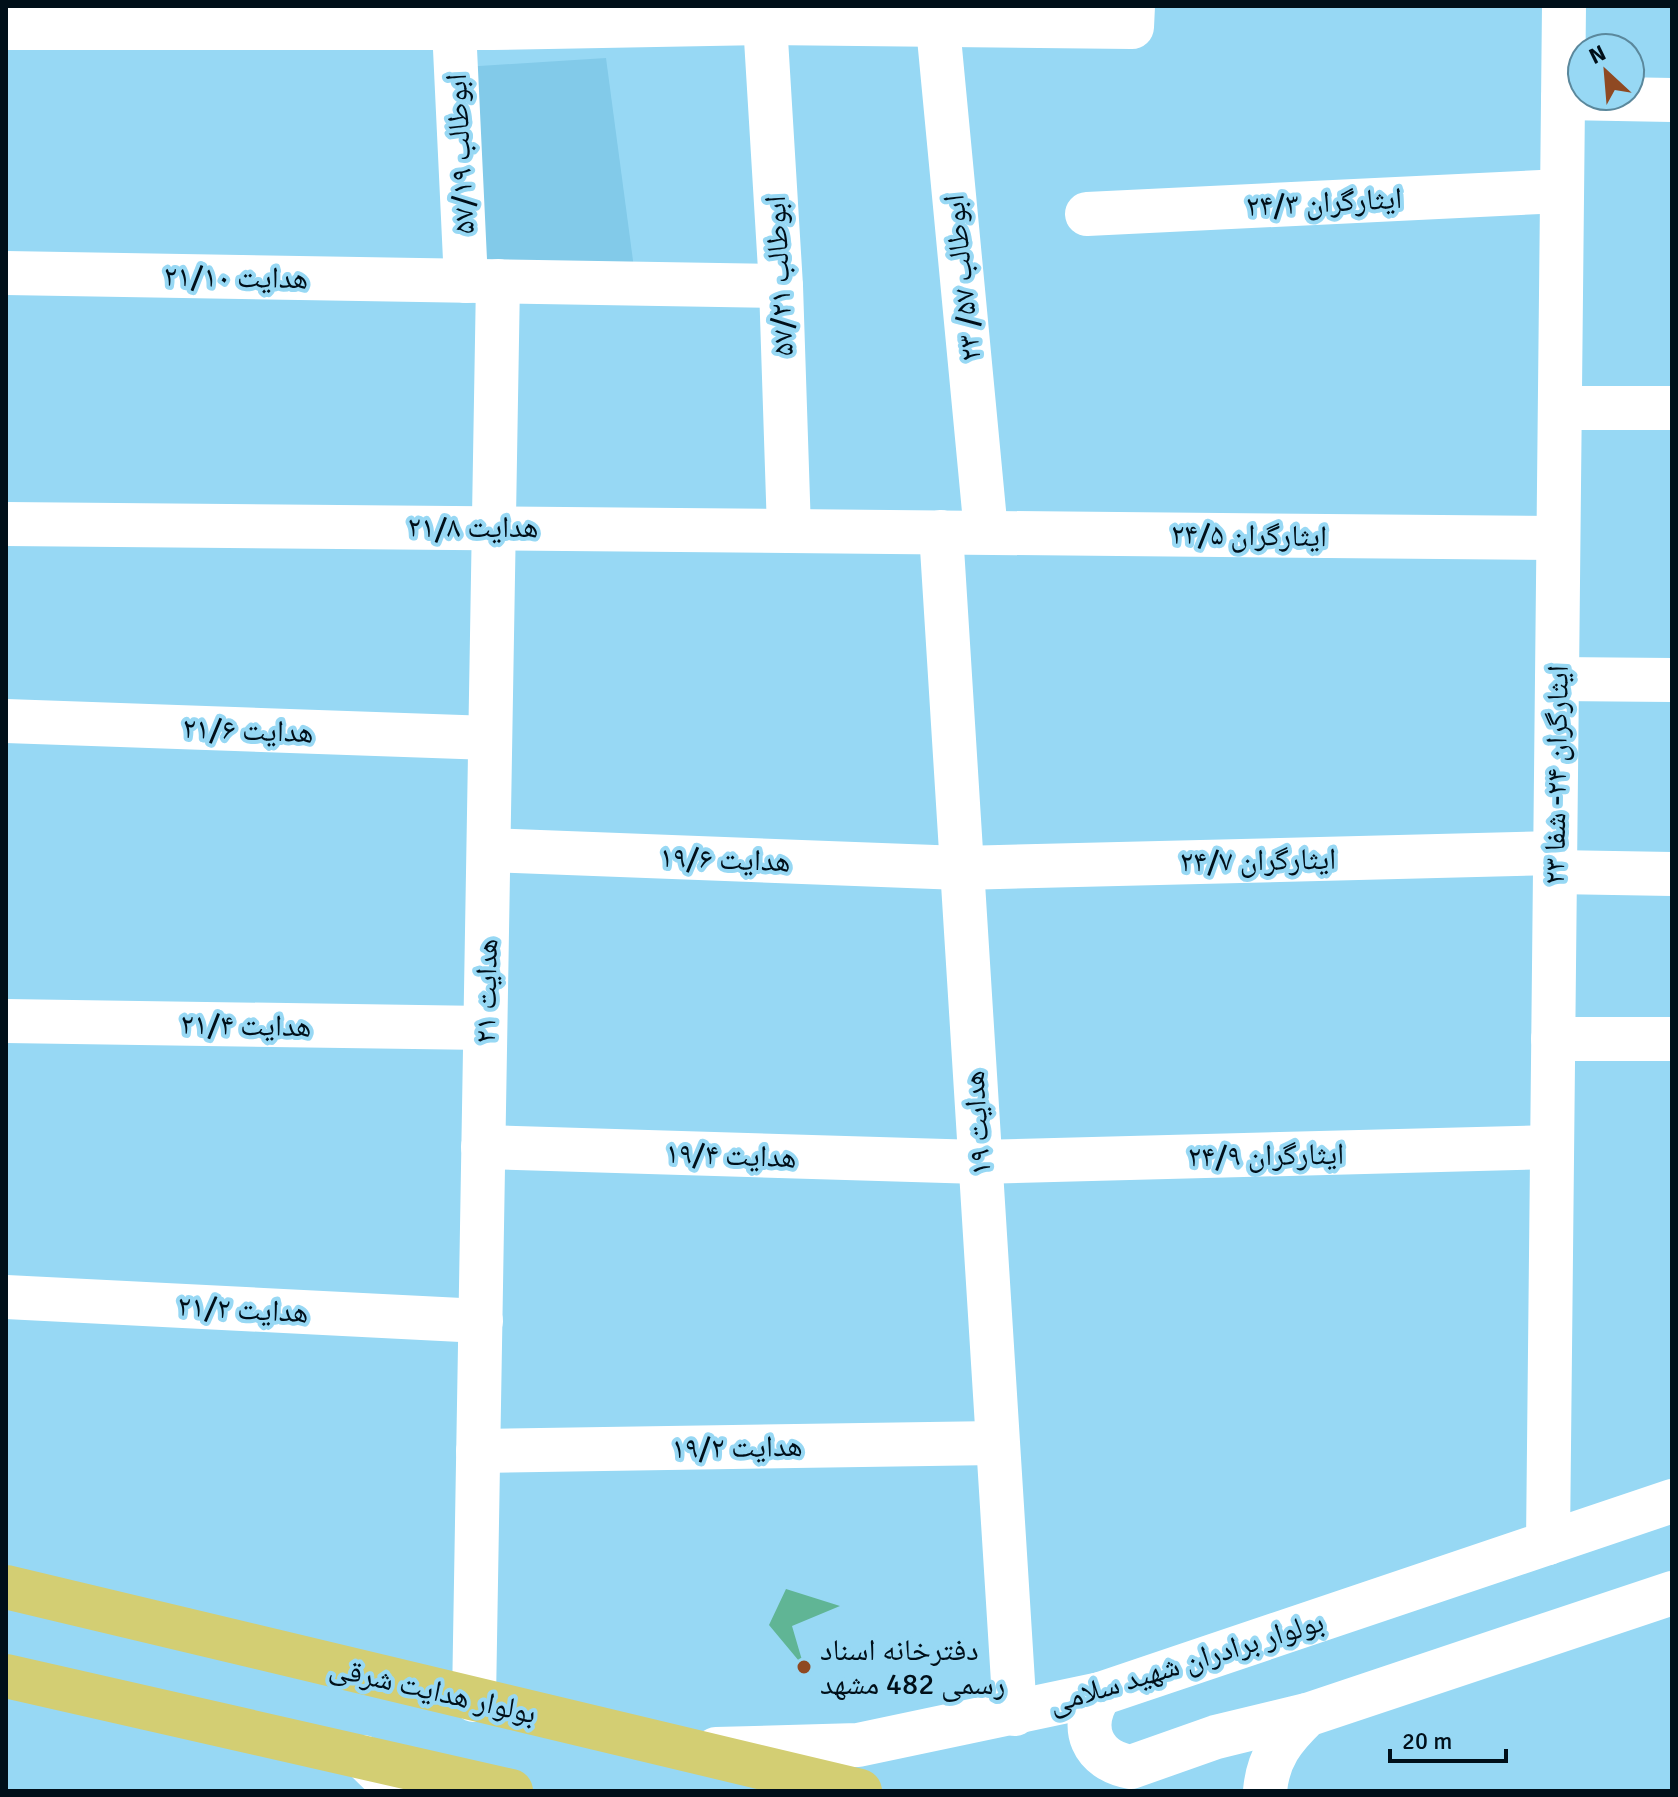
<svg xmlns="http://www.w3.org/2000/svg" width="1678" height="1797" font-family="Signika,'Noto Naskh Arabic',sans-serif">
  <rect width="100%" height="100%" fill="#97d8f4"/>
  <path fill="#82cae9" d="M606 58 634 268 478 261 464 67Z"/>
  <path fill="#60b595" d="M786 1589 840 1606 792 1626 804 1667 769 1625Z"/>
  <g fill="none" stroke-linecap="round" stroke-linejoin="round">
    <g stroke="#fff" stroke-width="44">
      <path d="M764 6 781 286 789 530"/>
      <path d="M936 6 986 532"/>
      <path d="M6 28H493L766 23 1132 27 1133 6"/>
      <path d="M454 28 466 281"/>
      <path d="M1563 98 1672 100"/>
      <path d="M1087 214 1562 191"/>
      <path d="M6 273 781 286"/>
      <path d="M1560 408H1672"/>
      <path d="M6 524 1558 538"/>
      <path d="M941 532 1015 1714"/>
      <path d="M1557 679 1672 680"/>
      <path d="M6 721 490 738"/>
      <path d="M489 850 961 868 1555 853"/>
      <path d="M1555 872 1672 874"/>
      <path d="M6 1021 485 1028"/>
      <path d="M1553 1039H1672"/>
      <path d="M483 1147 979 1162 1552 1147"/>
      <path d="M6 1297 481 1321"/>
      <path d="M478 1451 996 1443"/>
      <path d="M1548 1543 1564 6"/>
      <path d="M1100 1694C1078 1728 1092 1760 1131 1767L1216 1737 1307 1715"/>
      <path d="M474 1700 498 281"/>
      <path d="M716 1749 858 1745 1100 1694 1672 1501"/>
      <path d="M363 1757 398 1791"/>
      <path d="M1265 1791C1268 1757 1283 1738 1307 1715L1672 1593"/>
    </g>
    <g stroke="#d3ce73" stroke-width="44">
      <path d="M6 1587 860 1791"/>
      <path d="M6 1676 511 1791"/>
    </g>
  </g>
  <circle fill="#8f4922" stroke="#97d8f4" stroke-width="3" cx="804" cy="1667" r="8"/>
  <g text-anchor="middle" stroke-width="8" stroke-linejoin="round" paint-order="stroke">
    <g font-size="30" fill="#000f19" stroke="#97d8f4">
      <text transform="translate(460 154) rotate(-93)" y="10">ابوطالب ۵۷/۱۹</text>
      <text transform="translate(1324 202) rotate(-3)" y="10">ایثارگران ۲۴/۳</text>
      <text transform="translate(779 276) rotate(-93)" y="10">ابوطالب ۵۷/۲۱</text>
      <text transform="translate(236 277) rotate(1)" y="10">هدایت ۲۱/۱۰</text>
      <text transform="translate(962 278) rotate(-96)" y="10">ابوطالب ۵۷/ ۲۳</text>
      <text x="473" y="537">هدایت ۲۱/۸</text>
      <text transform="translate(1249 535) rotate(1)" y="10">ایثارگران ۲۴/۵</text>
      <text transform="translate(248 730) rotate(2)" y="10">هدایت ۲۱/۶</text>
      <text transform="translate(1556 775) rotate(-89)" y="10">ایثارگران ۲۴- شفا ۲۳</text>
      <text transform="translate(725 859) rotate(2)" y="10">هدایت ۱۹/۶</text>
      <text transform="translate(1258 860) rotate(-1)" y="10">ایثارگران ۲۴/۷</text>
      <text transform="translate(486 991) rotate(-89)" y="10">هدایت ۲۱</text>
      <text transform="translate(246 1025) rotate(1)" y="10">هدایت ۲۱/۴</text>
      <text transform="translate(977 1123) rotate(-94)" y="10">هدایت ۱۹</text>
      <text transform="translate(731 1155) rotate(2)" y="10">هدایت ۱۹/۴</text>
      <text transform="translate(1266 1155) rotate(-1)" y="10">ایثارگران ۲۴/۹</text>
      <text transform="translate(243 1309) rotate(3)" y="10">هدایت ۲۱/۲</text>
      <text transform="translate(737 1447) rotate(-1)" y="10">هدایت ۱۹/۲</text>
      <text transform="translate(1186 1662) rotate(-17)" y="10">بولوار برادران شهید سلامی</text>
      <text transform="translate(433 1690) rotate(13)" y="10">بولوار هدایت شرقی</text>
    </g>
    <g font-size="30" fill="#000f19" stroke="#97d8f4" text-anchor="start">
      <text x="820" y="1660">دفترخانه اسناد<tspan x="820" dy="34">رسمی 482 مشهد</tspan></text>
    </g>
  </g>
  <rect width="1678" height="1797" fill="none" stroke="#000f19" stroke-width="16"/>
  <g transform="translate(1606 72) rotate(334)"><circle r="38" fill="#97d8f4" stroke="#5b889c" stroke-width="2"/>
  <path d="M0-6L14 30L0 20L-14 30Z" fill="#8f4922"/>
  <text y="-12" font-size="22" font-weight="bold" text-anchor="middle" fill="#000f19">N</text>
  </g>
  <path d="M1390 1749v12h116v-12" fill="none" stroke="#000f19" stroke-width="4"/>
  <text x="1402" y="1749" font-size="24" fill="#000f19" stroke="#97d8f4" stroke-width="6" paint-order="stroke">20 m</text>
</svg>
